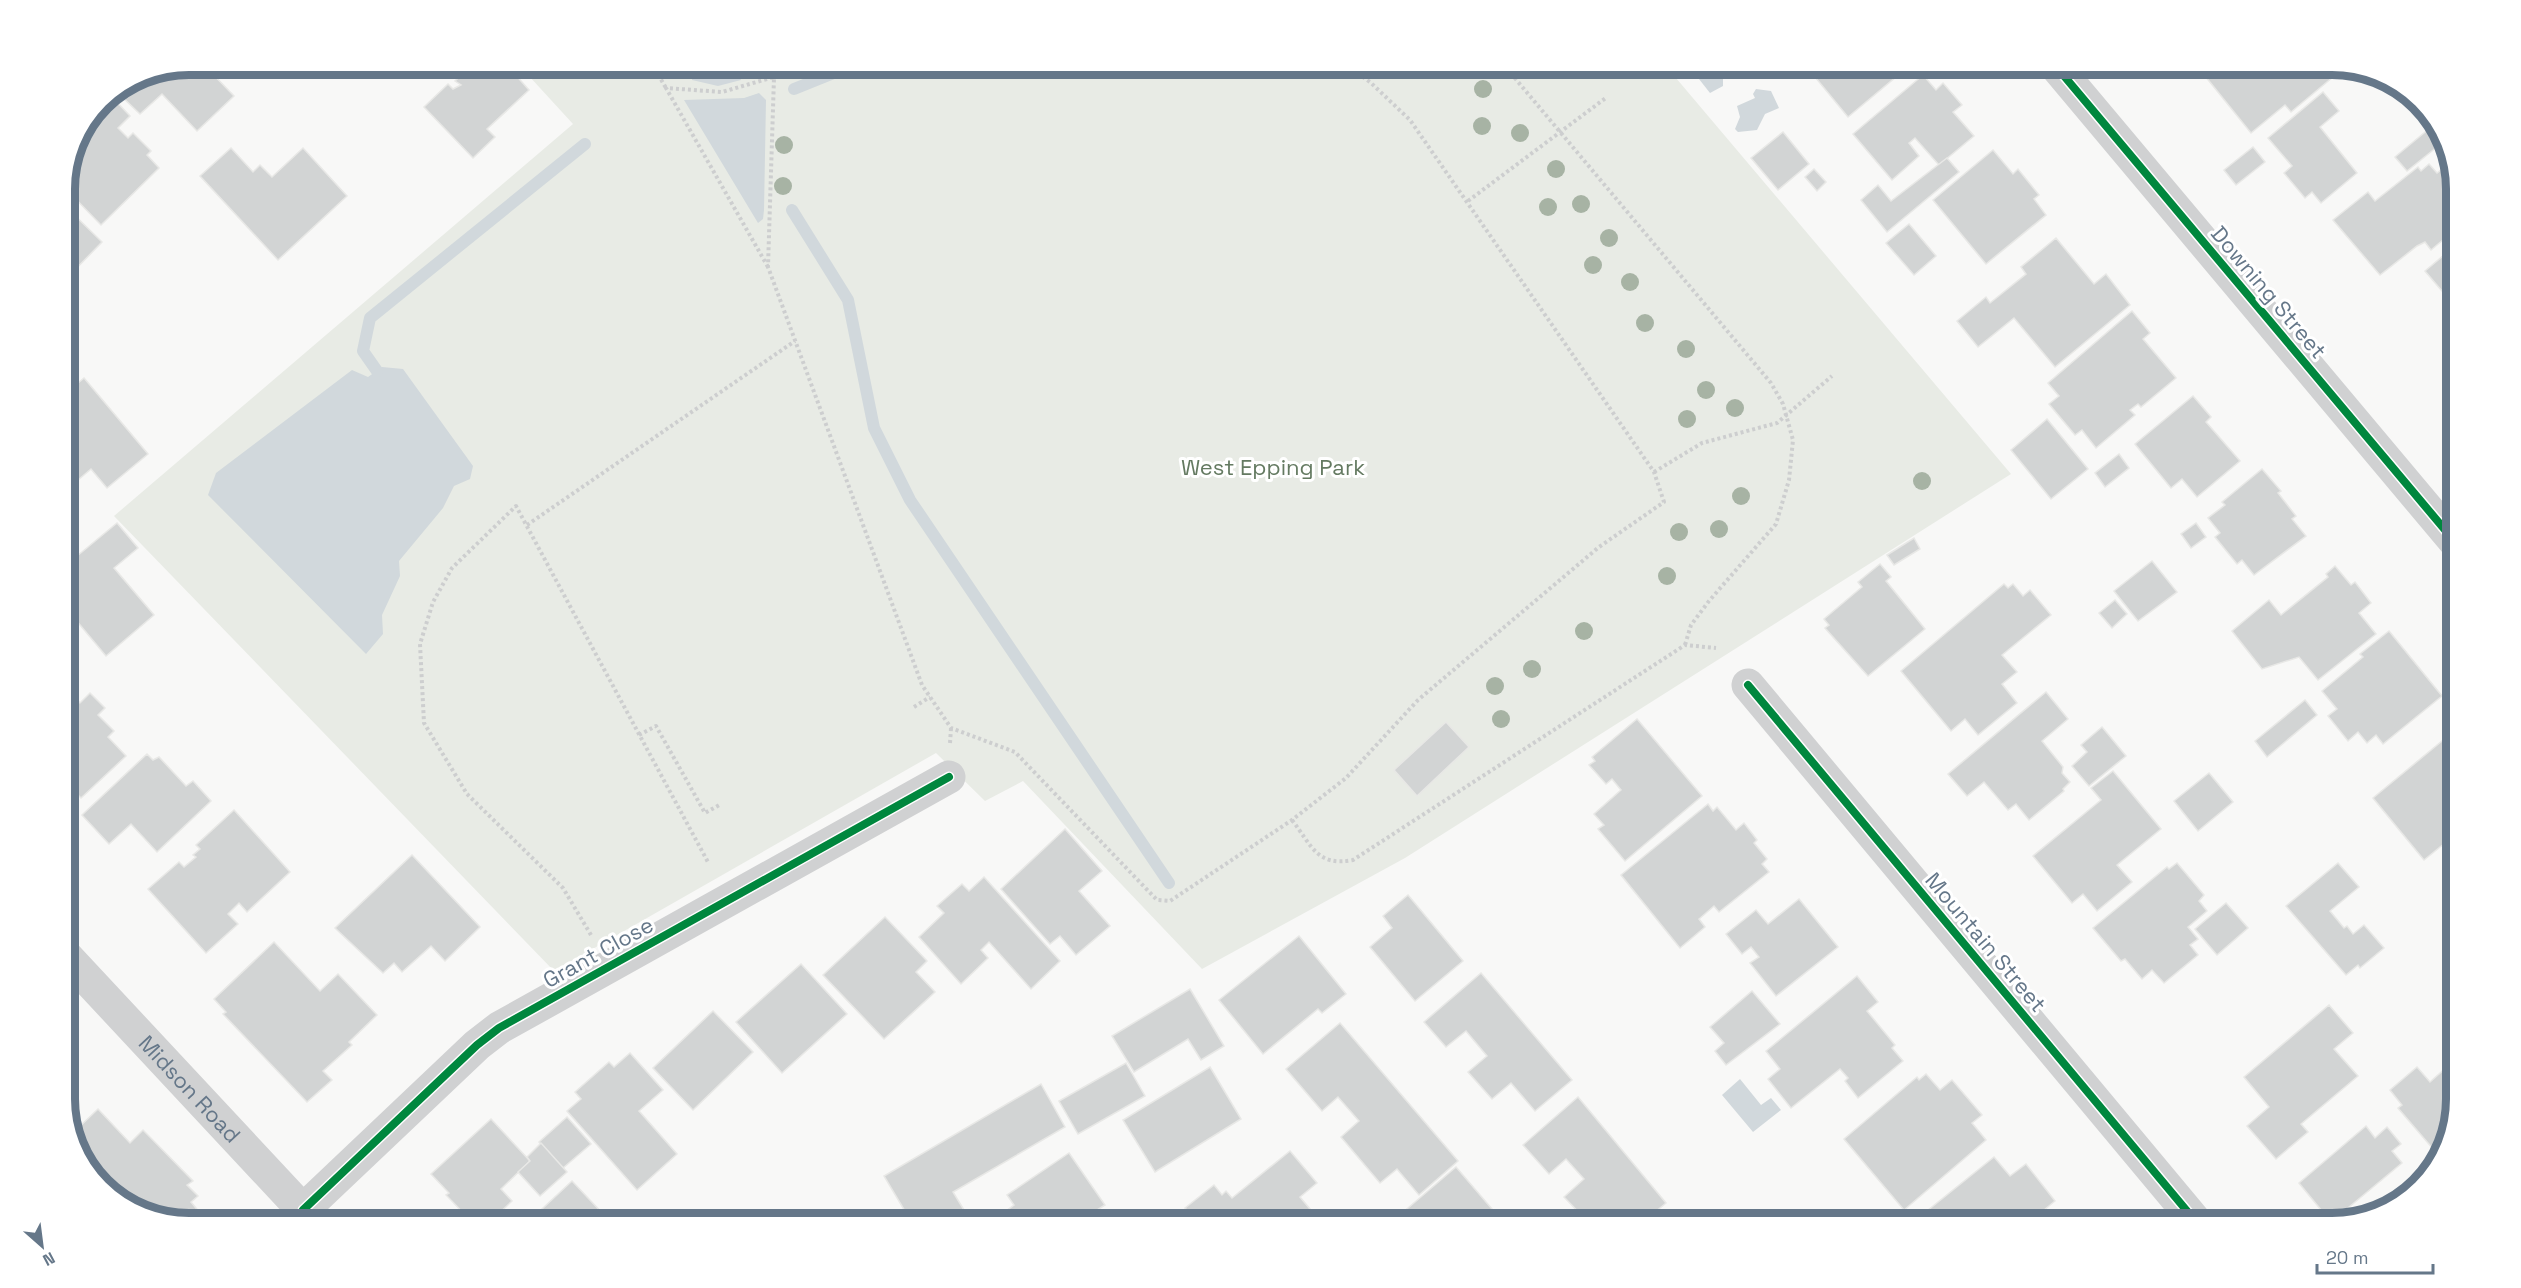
<svg xmlns="http://www.w3.org/2000/svg" width="2521" height="1288" font-family="'Space Grotesk',sans-serif">
  <rect width="100%" height="100%" fill="#f8f8f7"/>
  <path fill="#e8ebe5" d="M518 64 1665 65 2011 474 1405 858 1202 969 1023 781 985 801 936 753 554 971 114 516 573 124Z"/>
  <g fill="#d1d8dc">
    <path d="M693 65H734L741 80 718 86 692 80Z"/>
    <path d="M1688 65H1709L1723 78V86L1710 93Z"/>
    <path d="M1756 89 1771 91 1779 108 1765 114 1757 130 1738 132 1735 129 1740 117 1737 106 1755 98 1753 94Z"/>
    <path d="M759 93 766 100 764 210 763 219 758 223 684 100 744 98Z"/>
    <path d="M382 367 403 369 473 466 470 479 454 486 443 508 399 561 400 576 382 615 383 634 366 654 208 495 216 473 352 370 368 377Z"/>
    <path d="M1740 1079 1761 1105 1771 1098 1781 1110 1753 1132 1722 1095Z"/>
  </g>
  <g fill="none" stroke-linecap="round" stroke-linejoin="round">
    <g stroke="#d1d8dc" stroke-width="12">
      <path d="M794 89 856 64"/>
      <path d="M792 210 848 300 874 428 910 500 1169 883"/>
      <path d="M377 371 363 351 370 318 585 144"/>
    </g>
  </g>
  <g fill="#d2d4d4" stroke="#e8e8e6" stroke-width="1.5">
    <path d="M189 64H203L234 96 197 131 162 94 140 114 116 91 142 74Z"/>
    <path d="M477 64H506L529 90 487 129 495 137 473 158 424 107 448 84 453 89 461 85 455 81 469 68 472 72 479 67Z"/>
    <path d="M1782 64H1908L1909 66 1848 117 1806 66 1792 77Z"/>
    <path d="M2209 64H2332L2345 67 2291 112 2285 105 2251 133 2201 71Z"/>
    <path d="M1923 75 1936 90 1943 83 1962 105 1953 112 1974 136 1939 165 1915 138 1909 143 1919 156 1892 180 1853 134Z"/>
    <path d="M2323 92 2339 111 2320 127 2357 173 2321 203 2312 192 2305 198 2284 173 2292 166 2268 138Z"/>
    <path d="M110 95 130 116 118 128 128 138 133 133 151 151 147 155 159 168 101 225 65 188V181L74 141 101 101Z"/>
    <path d="M2430 128 2442 143 2407 171 2395 157Z"/>
    <path d="M1783 132 1809 164 1778 190 1751 158Z"/>
    <path d="M2253 147 2265 162 2236 185 2224 170Z"/>
    <path d="M231 148 253 172 260 165 272 177 303 148 347 196 278 260 200 176Z"/>
    <path d="M1993 150 2013 174 2018 169 2039 195 2034 199 2046 215 1986 264 1933 200Z"/>
    <path d="M1947 158 1959 172 1887 232 1861 200 1878 185 1891 201Z"/>
    <path d="M2429 164 2437 173 2441 170 2456 190V229L2431 250 2425 242 2417 246 2380 275 2333 220 2368 192 2375 201 2418 167 2421 171Z"/>
    <path d="M1814 169 1826 182 1817 191 1805 177Z"/>
    <path d="M65 206 102 242 65 280Z"/>
    <path d="M1909 224 1936 256 1914 275 1886 243Z"/>
    <path d="M2056 238 2094 284 2106 274 2130 305 2055 367 2014 318 1978 347 1957 321 1986 297 1990 303 2026 274 2021 267Z"/>
    <path d="M2456 245V301L2453 304 2425 271Z"/>
    <path d="M2132 311 2150 333 2143 339 2176 378 2141 407 2138 404 2130 410 2135 415 2096 448 2082 430 2075 435 2049 404 2059 396 2048 383Z"/>
    <path d="M84 378 148 454 107 488 91 469 65 491V394Z"/>
    <path d="M2193 396 2211 417 2206 422 2240 461 2197 497 2182 479 2171 488 2135 444Z"/>
    <path d="M2047 419 2088 469 2051 499 2011 450Z"/>
    <path d="M2119 454 2129 468 2105 487 2095 473Z"/>
    <path d="M2262 469 2281 491 2278 493 2296 516 2292 519 2306 536 2254 575 2242 560 2237 564 2215 537 2220 533 2208 518 2225 505 2222 502Z"/>
    <path d="M117 523 138 548 114 568 154 615 106 656 65 607V566Z"/>
    <path d="M2196 523 2206 537 2191 548 2181 534Z"/>
    <path d="M1914 538 1920 549 1894 565 1887 555Z"/>
    <path d="M2152 561 2177 592 2138 621 2114 591Z"/>
    <path d="M1880 564 1891 577 1886 581 1925 629 1868 676 1825 628 1829 625 1824 619 1862 587 1858 582Z"/>
    <path d="M2335 566 2351 585 2355 582 2371 603 2359 613 2376 634 2318 680 2299 657 2262 669 2232 631 2269 600 2281 615 2328 577 2326 574Z"/>
    <path d="M2004 584 2008 588 2013 584 2023 596 2030 590 2051 615 2002 655 2017 672 2002 684 2017 703 1978 735 1965 719 1951 731 1901 671Z"/>
    <path d="M2115 600 2127 614 2112 628 2099 613Z"/>
    <path d="M2389 631 2442 696 2383 744 2376 735 2367 743 2358 732 2348 741 2328 716 2337 709 2322 691 2363 657 2360 654Z"/>
    <path d="M2046 692 2068 719 2042 741 2063 767 2062 773 2070 782 2063 789 2064 791 2029 820 2016 804 2008 810 1984 782 1967 796 1948 774Z"/>
    <path d="M90 693 105 708 98 715 114 731 108 737 126 756 81 798 65 782V702L73 695 80 703Z"/>
    <path d="M2305 700 2317 715 2267 757 2255 741Z"/>
    <path d="M1637 719 1702 796 1625 861 1598 829 1604 825 1594 814 1621 790 1612 779 1606 784 1589 765 1595 761 1592 757Z"/>
    <path d="M1446 722 1469 747 1417 796 1394 770Z"/>
    <path d="M2102 727 2126 756 2089 786 2072 766 2087 752 2081 745Z"/>
    <path d="M2442 741 2454 755 2456 753V834L2424 860 2373 798Z"/>
    <path d="M147 754 153 760 159 757 186 786 193 781 211 801 157 852 131 824 109 844 82 815Z"/>
    <path d="M2113 771 2161 829 2117 865 2132 882 2097 911 2083 894 2072 903 2033 856 2101 800 2091 788Z"/>
    <path d="M2209 773 2233 802 2198 831 2174 801Z"/>
    <path d="M1708 804 1713 811 1717 807 1736 830 1744 823 1757 840 1754 843 1767 859 1762 864 1769 872 1719 912 1714 906 1699 919 1705 927 1680 948 1621 875Z"/>
    <path d="M234 810 290 872 247 912 239 903 228 914 238 924 206 953 148 889 179 862 184 867 196 857 193 855 200 849 196 845Z"/>
    <path d="M1065 829 1102 871 1079 891 1110 926 1076 955 1060 936 1050 944 1001 889Z"/>
    <path d="M412 855 480 927 445 961 431 946 402 972 394 963 383 973 335 928Z"/>
    <path d="M2177 863 2204 895 2199 901 2207 911 2188 927 2198 939 2190 945 2198 955 2164 983 2152 970 2142 979 2125 959 2121 961 2093 928 2167 867 2169 869Z"/>
    <path d="M2338 863 2359 887 2330 911 2344 928 2347 926 2353 934 2364 925 2384 948 2360 968 2358 965 2346 975 2286 906Z"/>
    <path d="M984 877 1060 961 1031 989 989 942 981 950 988 958 961 984 919 937 944 913 937 906 962 884 969 891Z"/>
    <path d="M1408 895 1463 961 1415 1001 1370 947 1392 928 1383 916Z"/>
    <path d="M1799 899 1838 947 1776 996 1750 963 1759 957 1751 947 1742 954 1726 934 1756 910 1768 924Z"/>
    <path d="M2226 903 2248 928 2217 955 2195 929Z"/>
    <path d="M885 917 927 961 916 972 935 992 884 1039 823 975Z"/>
    <path d="M1299 936 1346 994 1322 1013 1318 1009 1263 1054 1219 1000Z"/>
    <path d="M274 942 320 991 338 974 377 1015 349 1042 352 1045 323 1071 332 1080 307 1102 223 1014 226 1012 214 999Z"/>
    <path d="M801 964 847 1014 782 1073 736 1022Z"/>
    <path d="M1481 973 1572 1080 1535 1111 1511 1083 1492 1099 1468 1072 1487 1056 1466 1031 1446 1047 1424 1022Z"/>
    <path d="M1857 976 1878 1002 1867 1011 1895 1045 1892 1048 1903 1061 1858 1098 1845 1081 1848 1078 1840 1069 1791 1108 1768 1079 1780 1069 1766 1051Z"/>
    <path d="M1190 989 1224 1046 1201 1060 1188 1039 1134 1072 1112 1036Z"/>
    <path d="M1752 991 1780 1024 1726 1065 1715 1051 1724 1043 1710 1027Z"/>
    <path d="M2329 1005 2353 1033 2334 1049 2358 1076 2301 1124 2308 1132 2276 1159 2247 1126 2269 1107 2244 1077Z"/>
    <path d="M713 1011 753 1052 693 1110 653 1068Z"/>
    <path d="M1340 1023 1458 1161 1419 1195 1397 1169 1380 1183 1341 1137 1359 1121 1338 1097 1322 1111 1286 1069Z"/>
    <path d="M630 1053 663 1090 639 1111 677 1154 637 1190 567 1111 581 1099 575 1092 609 1062 614 1067Z"/>
    <path d="M2456 1059V1099L2447 1139 2434 1150 2398 1108 2402 1105 2390 1090 2417 1067 2430 1082Z"/>
    <path d="M1126 1063 1145 1096 1078 1134 1059 1101Z"/>
    <path d="M1210 1067 1241 1119 1155 1172 1123 1120Z"/>
    <path d="M1926 1074 1940 1090 1952 1080 1982 1115 1972 1123 1986 1140 1904 1210 1844 1139 1917 1077 1919 1080Z"/>
    <path d="M1041 1084 1065 1127 953 1192 964 1210 941 1223H912L884 1176Z"/>
    <path d="M1578 1097 1666 1203 1642 1223H1619L1606 1210 1589 1223 1564 1197 1584 1179 1566 1159 1549 1174 1523 1145Z"/>
    <path d="M98 1109 130 1143 143 1130 193 1181 187 1185 198 1196 191 1202 200 1213 189 1223 134 1211 86 1169 73 1133Z"/>
    <path d="M567 1117 591 1144 563 1168 539 1142Z"/>
    <path d="M491 1119 530 1161 501 1189 512 1201 489 1223H473L446 1195 449 1193 431 1174Z"/>
    <path d="M2366 1126 2375 1138 2387 1127 2401 1144 2392 1151 2402 1163 2331 1222 2299 1183Z"/>
    <path d="M541 1143 567 1172 540 1196 518 1172 530 1161 527 1157Z"/>
    <path d="M1290 1151 1317 1183 1300 1197 1310 1209 1292 1223H1184L1182 1221 1191 1214 1185 1208 1214 1185 1222 1195 1226 1191 1232 1198Z"/>
    <path d="M1069 1153 1105 1205 1077 1223H1014L1006 1211 1014 1205 1007 1195Z"/>
    <path d="M1994 1157 2010 1176 2026 1164 2055 1201 2044 1210 2055 1223H1912Z"/>
    <path d="M1456 1167 1504 1223H1409L1401 1214Z"/>
    <path d="M572 1181 604 1215 595 1223H527Z"/>
  </g>
  <g fill="none" stroke-linecap="round" stroke-linejoin="round">
    <g stroke="#cdcecf" stroke-width="4" stroke-dasharray="3 3" stroke-linecap="butt">
      <path d="M652 64 666 88"/>
      <path d="M805 64 774 77 768 267 922 685 951 728 1015 752 1157 900 1170 901 1292 820 1346 778 1418 700 1599 547 1664 502 1654 472 1410 120 1370 82 1344 64"/>
      <path d="M1503 64 1771 383 1783 404 1793 440 1789 480 1776 524 1709 601 1691 625 1685 645"/>
      <path d="M1468 201 1607 97"/>
      <path d="M768 267 666 88 722 92 774 77 777 64"/>
      <path d="M1654 472 1702 443 1777 423 1832 376"/>
      <path d="M527 525 795 341"/>
      <path d="M914 707 930 697"/>
      <path d="M639 735 656 726 705 813 721 804"/>
      <path d="M950 743 951 728"/>
      <path d="M1292 820C1312 846 1317 867 1353 860L1685 645 1716 648"/>
      <path d="M591 935 563 888 467 794 424 723 420 644 433 602 452 568 516 506 709 864"/>
    </g>
    <g stroke="#d0d1d2" stroke-width="33">
      <path d="M2054 64 2456 543"/>
      <path d="M1748 685 2197 1223"/>
      <path d="M303 1210 477 1045 499 1028 949 777"/>
    </g>
    <path stroke="#d0d1d2" stroke-width="33" id="s1" d="M65 955 315 1223"/>
    <g stroke="#fff" stroke-width="11">
      <g id="cycleway">
        <path d="M2054 64 2456 543"/>
        <path d="M1748 685 2197 1223"/>
        <path d="M303 1210 477 1045 499 1028 949 777"/>
      </g>
    </g>
    <use href="#cycleway" stroke="#00873e" stroke-width="8"/>
  </g>
  <g fill="#a7b3a4">
    <circle cx="1483" cy="89" r="9"/>
    <circle cx="1482" cy="126" r="9"/>
    <circle cx="1520" cy="133" r="9"/>
    <circle cx="784" cy="145" r="9"/>
    <circle cx="1556" cy="169" r="9"/>
    <circle cx="783" cy="186" r="9"/>
    <circle cx="1581" cy="204" r="9"/>
    <circle cx="1548" cy="207" r="9"/>
    <circle cx="1609" cy="238" r="9"/>
    <circle cx="1593" cy="265" r="9"/>
    <circle cx="1630" cy="282" r="9"/>
    <circle cx="1645" cy="323" r="9"/>
    <circle cx="1686" cy="349" r="9"/>
    <circle cx="1706" cy="390" r="9"/>
    <circle cx="1735" cy="408" r="9"/>
    <circle cx="1687" cy="419" r="9"/>
    <circle cx="1922" cy="481" r="9"/>
    <circle cx="1741" cy="496" r="9"/>
    <circle cx="1719" cy="529" r="9"/>
    <circle cx="1679" cy="532" r="9"/>
    <circle cx="1667" cy="576" r="9"/>
    <circle cx="1584" cy="631" r="9"/>
    <circle cx="1532" cy="669" r="9"/>
    <circle cx="1495" cy="686" r="9"/>
    <circle cx="1501" cy="719" r="9"/>
  </g>
  <g text-anchor="middle" stroke-width="6" stroke-linejoin="round" paint-order="stroke">
    <g font-size="22" fill="#657789" stroke="#fff">
      <text transform="translate(2269 292) rotate(50)" y="8">Downing Street</text>
      <text transform="translate(1986 942) rotate(50)" y="8">Mountain Street</text>
      <text transform="translate(598 952) rotate(-29)" y="8">Grant Close</text>
      <text dy="8" stroke="none"><textPath href="#s1" startOffset="183">Midson Road</textPath></text>
    </g>
    <g font-size="22" fill="#647a61" stroke="#fff">
      <text x="1273" y="475">West Epping Park</text>
    </g>
  </g>
  <path d="M0 0H2521V1288H0ZM189 75H2332A114 114 0 0 1 2446 189V1099A114 114 0 0 1 2332 1213H189A114 114 0 0 1 75 1099V189A114 114 0 0 1 189 75Z" fill="#fff" fill-rule="evenodd"/>
  <path fill="none" stroke="#657789" stroke-width="8" d="M189 75H2332A114 114 0 0 1 2446 189V1099A114 114 0 0 1 2332 1213H189A114 114 0 0 1 75 1099V189A114 114 0 0 1 189 75Z"/>
  <g transform="translate(42 1246) rotate(152)" stroke="#ffffff" stroke-width="4.5" paint-order="stroke">
  <path d="M0-4.5L10 22L0 15L-10 22Z" fill="#657789"/>
  <text y="-9" font-size="16" font-weight="bold" text-anchor="middle" fill="#657789">N</text>
  </g>
  <path d="M2317 1264v9h116v-9" fill="none" stroke="#657789" stroke-width="3"/>
  <text x="2326" y="1264" font-size="18" fill="#657789" stroke="#ffffff" stroke-width="4.5" paint-order="stroke">20 m</text>
</svg>
